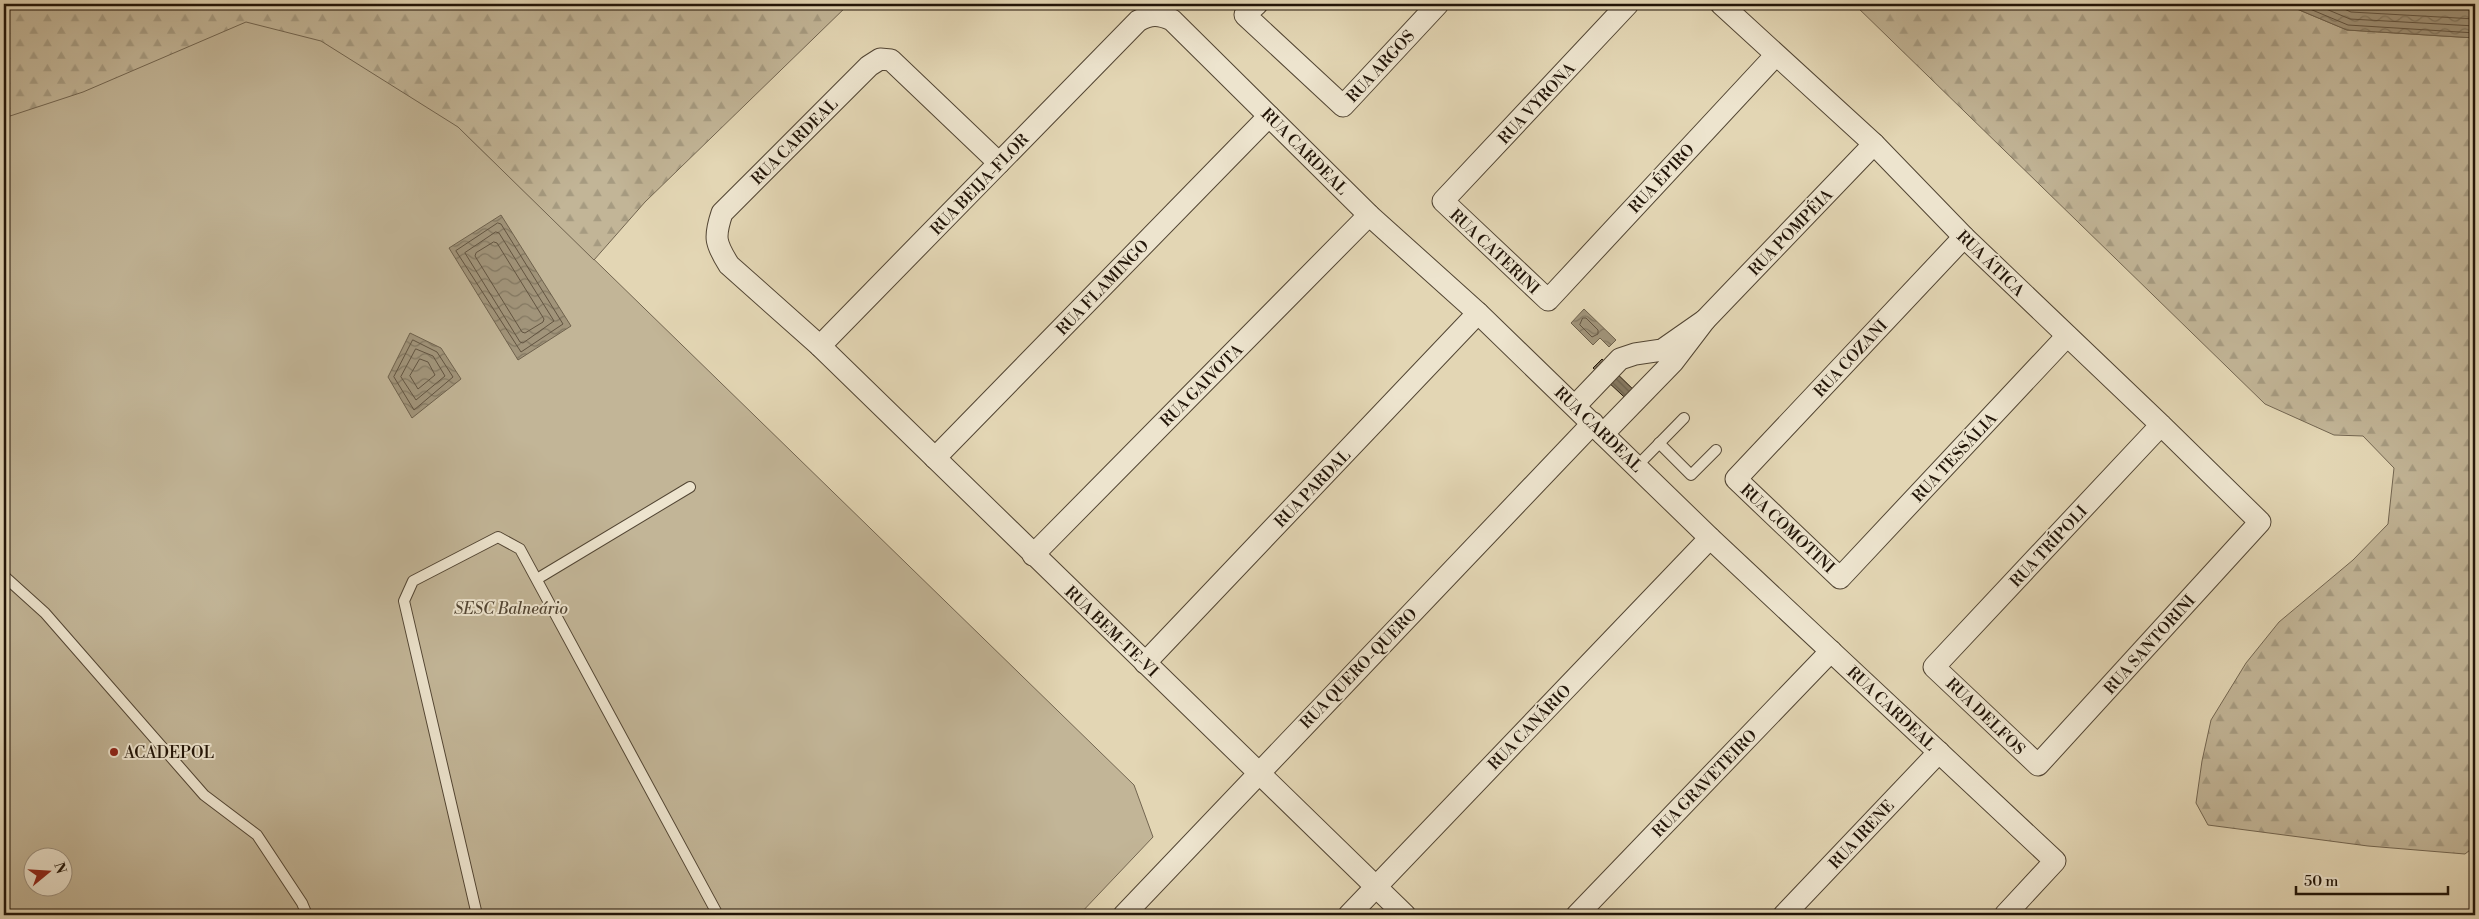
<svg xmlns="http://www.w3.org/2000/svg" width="2479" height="919" font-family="'Libre Bodoni',serif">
  <defs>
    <pattern id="forest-firs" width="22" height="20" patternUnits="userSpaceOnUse" patternTransform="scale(1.25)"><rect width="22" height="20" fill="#c2b597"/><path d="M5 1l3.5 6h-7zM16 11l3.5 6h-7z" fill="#a69b81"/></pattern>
    <pattern id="water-waves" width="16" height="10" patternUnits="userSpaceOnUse" patternTransform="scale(1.25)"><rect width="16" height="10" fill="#a1947a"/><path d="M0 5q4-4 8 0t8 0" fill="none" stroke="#837862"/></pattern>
    <pattern id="building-back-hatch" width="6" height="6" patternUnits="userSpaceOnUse" patternTransform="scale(1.25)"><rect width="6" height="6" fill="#867961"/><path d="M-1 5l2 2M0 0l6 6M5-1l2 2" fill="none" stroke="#6d624e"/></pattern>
  </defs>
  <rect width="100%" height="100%" fill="#e3d6b4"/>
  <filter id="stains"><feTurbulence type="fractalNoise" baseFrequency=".004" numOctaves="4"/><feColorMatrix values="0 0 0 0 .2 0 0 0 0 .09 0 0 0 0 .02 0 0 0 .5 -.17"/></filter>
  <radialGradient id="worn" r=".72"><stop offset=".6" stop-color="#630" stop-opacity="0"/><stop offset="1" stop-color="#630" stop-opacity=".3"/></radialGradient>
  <path fill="#c2b597" stroke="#726550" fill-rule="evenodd" d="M4 4H328L418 88 1134 785 1153 837 1079 915H4ZM32 856H62V886H32Z"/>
  <g fill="url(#forest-firs)" stroke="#726550">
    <path d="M4 4H849L645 202 594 260 458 127 321 41 246 22 83 92 4 118Z"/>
    <path d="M1854 4H2285L2347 30 2475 38V846L2465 854 2368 846 2208 825 2196 803 2202 761 2211 720 2246 663 2279 622 2353 560 2388 524 2394 468 2363 436 2334 435 2265 404Z"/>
  </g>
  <g fill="url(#water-waves)" stroke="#6e614c">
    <path d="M2285 4H2475V38L2347 30Z"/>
    <path d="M501 215 571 326 518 360 449 248Z"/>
    <path d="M1584 309 1616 340 1609 347 1600 338 1593 345 1571 323Z"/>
    <path d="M410 333 441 348 461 379 412 418 388 377Z"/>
  </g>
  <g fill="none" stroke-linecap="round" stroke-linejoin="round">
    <g stroke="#625441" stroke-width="1">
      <path d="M2298 4 2348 25 2475 33"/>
      <path d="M2314 4 2350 19 2475 26"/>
      <path d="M2333 4 2351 12 2475 19"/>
      <path d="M498 223 501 224 563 324 521 352 456 251Z"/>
      <path d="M496 232 499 233 554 321 523 343 520 342 465 253Z"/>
      <path d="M494 242 497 243 544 319 543 322 525 333 522 332 475 256 476 253Z"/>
      <path d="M1583 318H1586L1598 330V334L1592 337 1580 325Z"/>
      <path d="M413 340 437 352 453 377 414 410 394 377Z"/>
      <path d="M416 349 433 356 445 376 416 400 401 377Z"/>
      <path d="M420 359 428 362 435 375 418 389 410 376Z"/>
    </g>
  </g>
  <path fill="url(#building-back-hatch)" stroke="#221508" d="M1602 359 1643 399 1635 407 1593 368Z"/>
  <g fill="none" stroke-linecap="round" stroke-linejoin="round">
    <g stroke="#524533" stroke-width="12">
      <g id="service">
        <path d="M1659 443 1691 475 1716 450"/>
        <path d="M1637 466 1684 418"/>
        <path d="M4 576 45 613 204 795 257 835 302 903 307 915"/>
        <path d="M537 579 690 487"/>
        <path d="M477 915 404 601 413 581 498 537 520 549 718 915"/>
      </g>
    </g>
    <g stroke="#524533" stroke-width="23">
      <g id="minor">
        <path d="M1257 4 1245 15 1343 106 1438 4"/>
        <path d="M1628 4 1443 201 1548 300 1775 56"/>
        <path d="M1721 4 1874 144 1964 237 2161 425 2260 522 2038 765 1934 667 2161 425"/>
        <path d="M999 163 891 60 880 59 869 66 722 213C714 237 715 243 729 265L820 346 1405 915"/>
        <path d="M1964 237 1736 479 1840 578 2067 336"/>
        <path d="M1705 320 1874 144"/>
        <path d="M820 346 1138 21C1151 14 1158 14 1172 20L1369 215 1478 313 1710 538 2055 861 2005 915"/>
        <path d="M1575 406 1620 359 1635 354 1662 350 1705 320 1673 362 1603 434"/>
        <path d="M935 458 1269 116"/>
        <path d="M1033 555 1369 215"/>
        <path d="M1145 663 1478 313"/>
        <path d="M1124 915 1593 423"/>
        <path d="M1349 915 1710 538"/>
        <path d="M1577 915 1831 651"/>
        <path d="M1784 915 1939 752"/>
      </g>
    </g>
    <use href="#service" stroke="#ede4ce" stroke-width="10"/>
    <use href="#minor" stroke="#ede4ce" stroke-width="21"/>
  </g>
  <circle fill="#8f2418" stroke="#ede4ce" stroke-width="2" cx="114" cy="752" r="5"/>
  <g text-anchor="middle" stroke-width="4" stroke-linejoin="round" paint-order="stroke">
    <g font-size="16" fill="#221508" stroke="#ede4ce">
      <text transform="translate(1380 66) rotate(-47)" y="6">RUA ARGOS</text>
      <text transform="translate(1536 103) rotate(-47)" y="6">RUA VYRONA</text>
      <text transform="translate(794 141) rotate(-45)" y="6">RUA CARDEAL</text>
      <text transform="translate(1305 151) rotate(45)" y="6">RUA CARDEAL</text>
      <text transform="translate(1661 178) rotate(-47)" y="6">RUA ÉPIRO</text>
      <text transform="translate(979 184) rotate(-46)" y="6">RUA BEIJA-FLOR</text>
      <text transform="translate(1790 232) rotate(-46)" y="6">RUA POMPÉIA</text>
      <text transform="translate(1495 251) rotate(43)" y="6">RUA CATERINI</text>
      <text transform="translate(1991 263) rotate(44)" y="6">RUA ÁTICA</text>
      <text transform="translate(1102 287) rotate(-46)" y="6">RUA FLAMINGO</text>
      <text transform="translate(1850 358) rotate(-47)" y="6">RUA COZANI</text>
      <text transform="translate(1201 385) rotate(-45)" y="6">RUA GAIVOTA</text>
      <text transform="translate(1599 429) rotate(44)" y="6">RUA CARDEAL</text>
      <text transform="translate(1954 457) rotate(-47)" y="6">RUA TESSÁLIA</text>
      <text transform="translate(1312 488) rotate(-46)" y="6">RUA PARDAL</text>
      <text transform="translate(1788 528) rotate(43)" y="6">RUA COMOTINI</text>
      <text transform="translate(2048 546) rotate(-47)" y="6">RUA TRÍPOLI</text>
      <text transform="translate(1112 631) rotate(44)" y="6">RUA BEM-TE-VI</text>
      <text transform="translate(2149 644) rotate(-48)" y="6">RUA SANTORINI</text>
      <text transform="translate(1358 668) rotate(-46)" y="6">RUA QUERO-QUERO</text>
      <text transform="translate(1892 708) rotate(43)" y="6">RUA CARDEAL</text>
      <text transform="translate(1986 716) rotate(44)" y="6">RUA DELFOS</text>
      <text transform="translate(1529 727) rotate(-46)" y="6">RUA CANÁRIO</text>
      <text transform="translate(1704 783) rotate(-46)" y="6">RUA GRAVETEIRO</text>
      <text transform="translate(1861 834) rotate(-47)" y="6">RUA IRENE</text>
    </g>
    <g font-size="16" font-style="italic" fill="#524533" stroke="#ede4ce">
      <text x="511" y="614">SESC Balneário</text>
    </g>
    <g font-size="16" fill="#221508" stroke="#ede4ce" text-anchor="start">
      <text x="124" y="758">ACADEPOL</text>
    </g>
  </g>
  <rect width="2479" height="919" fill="none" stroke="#e3d6b4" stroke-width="20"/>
  <rect x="5" y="5" width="2469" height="909" fill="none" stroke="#221508" stroke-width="2.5"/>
  <rect x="10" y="10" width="2459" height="899" fill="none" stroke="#221508"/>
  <g transform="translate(48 872) rotate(72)"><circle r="24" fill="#ede4ce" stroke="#9c917f"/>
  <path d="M0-4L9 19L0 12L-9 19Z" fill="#8f2418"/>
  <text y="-8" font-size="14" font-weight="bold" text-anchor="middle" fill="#221508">N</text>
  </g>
  <path d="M2296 886v8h152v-8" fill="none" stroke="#221508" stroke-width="2.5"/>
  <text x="2304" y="886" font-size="15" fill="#221508" stroke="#ede4ce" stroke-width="4" paint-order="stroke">50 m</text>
  <rect width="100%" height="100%" filter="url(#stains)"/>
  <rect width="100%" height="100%" fill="url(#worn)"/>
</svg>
